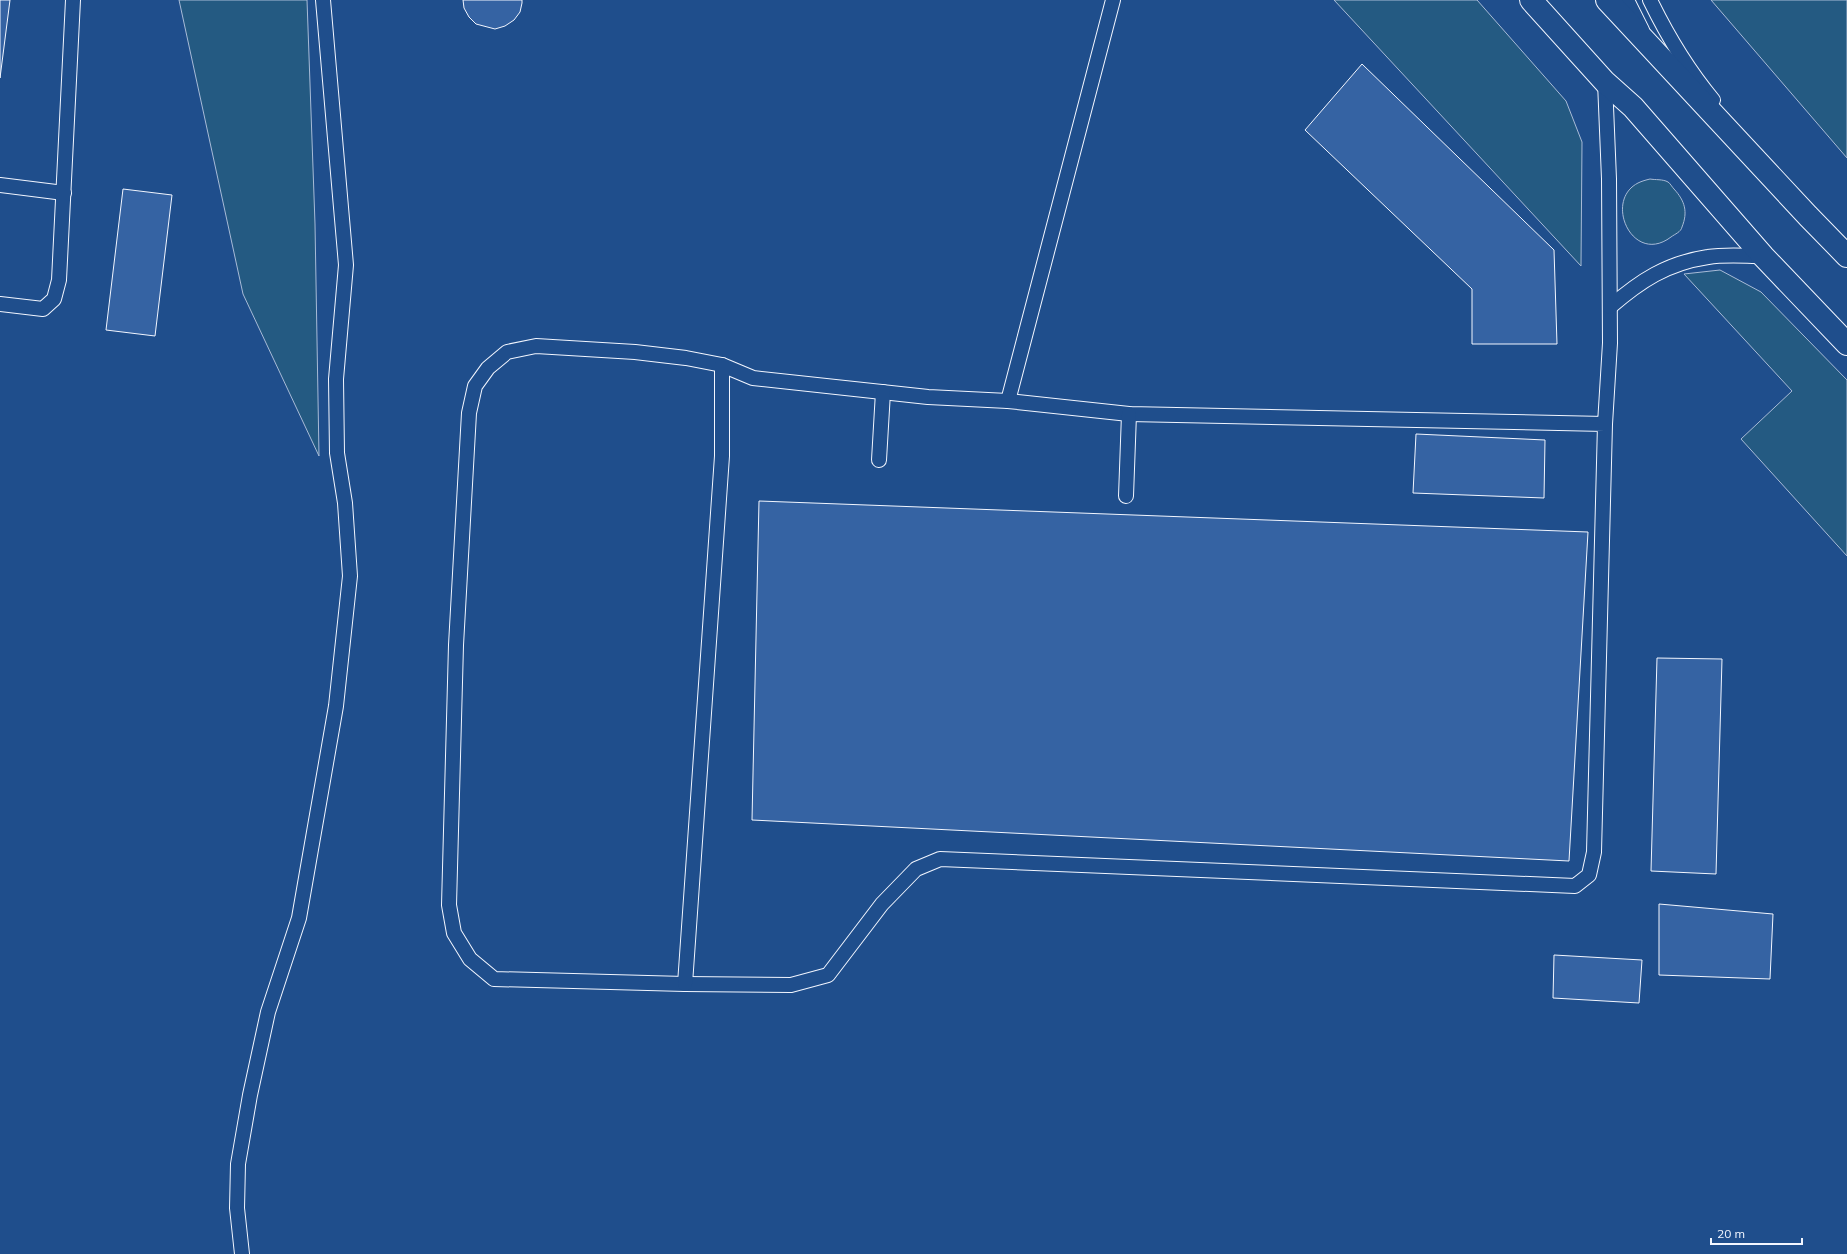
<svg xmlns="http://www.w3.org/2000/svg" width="1847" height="1254" font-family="Mulish,sans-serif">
  <rect width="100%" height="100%" fill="#1f4e8c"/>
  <g fill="#245a82" stroke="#a8bbd7">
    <path d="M179 0H307L315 224 319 456 243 294Z"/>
    <path d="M1334 0H1477L1566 101 1582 142 1581 266Z"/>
    <path d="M1711 0H1847V158Z"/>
    <path d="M1650 179C1655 180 1663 179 1668 182 1670 183 1672 187 1674 189 1685 201 1688 212 1682 227 1681 232 1675 234 1671 237 1633 266 1603 201 1638 183 1642 181 1646 180 1650 179Z"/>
    <path d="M1720 270 1761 292 1847 380V556L1741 439 1792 391 1684 274Z"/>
  </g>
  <g fill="#3563a3" stroke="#f2f6ff">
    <path d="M0 0H10L0 78Z"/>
    <path d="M463 0H522V3L520 12 514 20 505 26 495 29 476 24 469 17 464 8Z"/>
    <path d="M1362 64 1554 250 1557 344H1472V289L1305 130Z"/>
    <path d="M123 189 172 195 155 336 106 330Z"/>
    <path d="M1416 434 1545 440 1544 498 1413 493Z"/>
    <path d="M759 501 1588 532 1569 861 752 820Z"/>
    <path d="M1657 658 1722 659 1716 874 1651 871Z"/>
    <path d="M1659 904 1773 914 1770 979 1659 975Z"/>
    <path d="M1554 955 1642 960 1639 1003 1553 998Z"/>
  </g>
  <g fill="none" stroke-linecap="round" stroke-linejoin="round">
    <g stroke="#f2f6ff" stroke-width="16">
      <g id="service">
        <path d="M1627 0 1642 30"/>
        <path d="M1650 0C1667 35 1688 70 1713 100"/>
        <path d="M1605 82 1609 179 1610 343 1605 424 1129 414 1008 401 928 397 753 378 722 365 686 358 635 352 536 346 507 352 488 368 475 386 469 413 456 645 449 905 454 933 470 959 494 979 685 984 791 985 828 975 882 904 916 869 940 859 1575 886 1589 875 1594 852 1605 424"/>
        <path d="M0 185 64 193"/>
        <path d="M0 304 43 309 54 299 59 280 73 0"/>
        <path d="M1610 307C1640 281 1667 263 1708 257 1725 254 1745 256 1763 256"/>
        <path d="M1008 401 1113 0"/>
        <path d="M879 460 883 392"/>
        <path d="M1126 496 1129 414"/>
        <path d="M685 984 722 456V365"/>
        <path d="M242 1254 237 1208 238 1164 250 1095 268 1012 299 918 336 706 350 576 345 503 337 453 336 379 346 265 323 0"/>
      </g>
    </g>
    <g stroke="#f2f6ff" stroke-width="24">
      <g id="trunk">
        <path d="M1531 0 1605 82 1633 107 1763 256 1847 344"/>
        <path d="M1607 0 1808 216 1847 256"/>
      </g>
    </g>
    <use href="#service" stroke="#1f4e8c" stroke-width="14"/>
    <use href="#trunk" stroke="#1f4e8c" stroke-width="22"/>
  </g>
  <path d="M1711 1238v6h91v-6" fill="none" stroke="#f2f6ff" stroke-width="2"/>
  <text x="1717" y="1238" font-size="12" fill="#f2f6ff" stroke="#1f4e8c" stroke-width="3" paint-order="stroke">20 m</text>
</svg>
